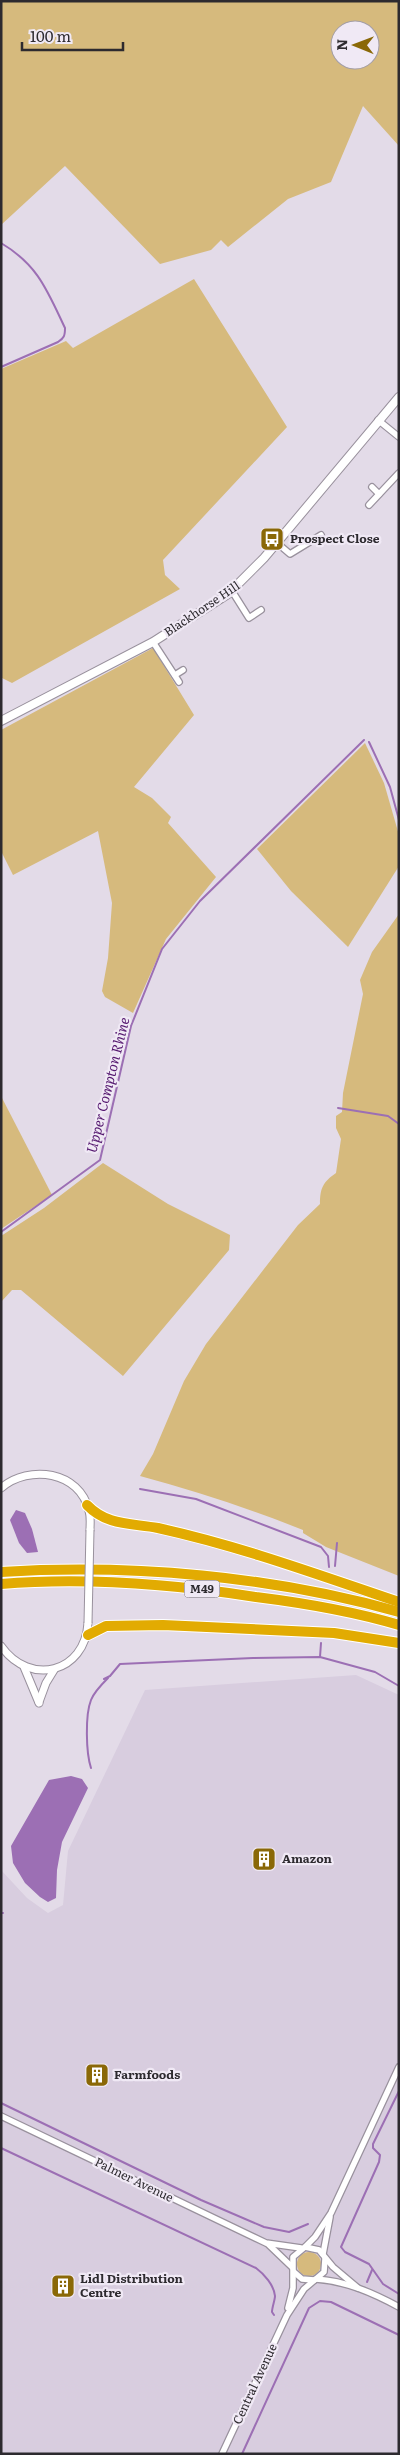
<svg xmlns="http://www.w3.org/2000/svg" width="400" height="2455" font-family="Literata,serif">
  <rect width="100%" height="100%" fill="#e3dbe8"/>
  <path fill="#d8cddf" d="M356 1675 399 1695V2454H1V1870L27 1898 48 1913 63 1905 68 1851 145 1690Z"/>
  <g fill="#d6ba7d" fill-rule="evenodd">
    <path d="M1 1H399V146L363 106 331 182 288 199 228 247 221 240 211 250 160 264 65 166 1 225ZM340 30H370V60H340Z"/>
    <path d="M194 279 287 427 163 560 165 575 180 589 12 683 2 678 1 673V369L66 341 73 348Z"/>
    <path d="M153 648 194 715 134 787 152 798 171 817 168 823 216 877 166 939 133 1013 105 997 102 991 108 958 112 903 98 831 13 875 1 851V730Z"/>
    <path d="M365 743 384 783 399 835V866L348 947 291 891 257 849Z"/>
    <path d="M399 914V1576L326 1547 303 1533V1530C250 1509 196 1491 140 1476L153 1454 184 1381 206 1344 298 1225 320 1204C320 1188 323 1182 336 1173L341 1139 336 1128V1116L342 1112 343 1093 363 994 360 980 372 952Z"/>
    <path d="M1 1096 52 1195 1 1229Z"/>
    <path d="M103 1163 168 1204 230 1235 229 1250 123 1376 21 1290H12L1 1302V1236L44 1208Z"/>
    <circle cx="309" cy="2264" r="12"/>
  </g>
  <g fill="#9c6fb4">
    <path d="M16 1510 25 1513 32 1529 38 1552 27 1553 19 1543 10 1520Z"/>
    <path d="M71 1776 82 1779 88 1788 62 1842 57 1870 56 1898 48 1902 40 1897 25 1883 13 1863 11 1846 49 1780Z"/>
  </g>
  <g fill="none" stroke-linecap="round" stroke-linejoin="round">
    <g stroke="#9c6fb4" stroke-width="2">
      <path d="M1 243C38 265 47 290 65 328 65 336 64 338 58 342L1 367"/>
      <path d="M369 742 390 787 399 820"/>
      <path d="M338 1108 388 1116 399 1124"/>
      <path d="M1 1232 100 1160 131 1026 162 949 200 901 364 740"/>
      <path d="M140 1489 196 1499 321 1547 328 1556 329 1567"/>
      <path d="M335 1566 337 1543"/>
      <path d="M320 1657 321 1643"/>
      <path d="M104 1679 110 1676 120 1664 253 1658 320 1657 375 1672 399 1686"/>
      <path d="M91 1768C86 1753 85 1715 91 1700 94 1692 102 1684 108 1678"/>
      <path d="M1 1913H3"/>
      <path d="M399 2091 373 2144V2148L380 2155 379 2162 341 2247 345 2252 369 2264 383 2284 399 2294"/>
      <path d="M1 2103 201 2200 264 2227 289 2232 308 2224"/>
      <path d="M1 2148 256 2268C264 2274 274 2285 275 2296 275 2300 272 2307 272 2312L274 2315"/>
      <path d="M367 2282 372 2270"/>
      <path d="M242 2454 309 2308 320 2301 331 2302 399 2335"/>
    </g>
    <g stroke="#99919d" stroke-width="8">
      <g id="minor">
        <path d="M378 420 399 437"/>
        <path d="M372 487 379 494"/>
        <path d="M369 505 399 473"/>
        <path d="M276 542 290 554 321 535"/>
        <path d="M232 591 249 618 261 610"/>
        <path d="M153 642 179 682"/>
        <path d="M175 675 183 670"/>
        <path d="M1 2116 266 2243 301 2248"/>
        <path d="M268 2244 292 2267"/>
        <path d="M305 2247 315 2237 331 2213 399 2067"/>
        <path d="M323 2254 330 2217"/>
        <path d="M294 2272 302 2279 314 2280"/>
        <path d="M316 2279C346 2281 373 2293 399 2307"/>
        <path d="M288 2308 293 2288V2257L305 2247 319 2250 333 2267 358 2288"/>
        <path d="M222 2454 287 2315 304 2289 324 2272 325 2259"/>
      </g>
    </g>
    <g stroke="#99919d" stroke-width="9">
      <g id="tertiary">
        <path d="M1 1488C29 1464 80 1471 89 1511 91 1517 90 1524 90 1530"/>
        <path d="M1 1646C30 1687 85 1673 88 1623"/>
        <path d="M24 1667 39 1703"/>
        <path d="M39 1702 46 1683 54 1670"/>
      </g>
    </g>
    <g stroke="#99919d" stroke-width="10">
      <path id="secondary" d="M1 721 153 642 228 594 264 558 399 397"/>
    </g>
    <g stroke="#fff" stroke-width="12">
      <g id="motorway">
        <path d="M87 1505C107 1526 131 1523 158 1528 240 1546 319 1575 399 1602"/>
        <path d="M1 1572C133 1564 272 1576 399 1612"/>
        <path d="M1 1584C86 1577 172 1584 256 1597 304 1603 352 1611 399 1625"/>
        <path d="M88 1635 106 1626 163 1625 334 1633 399 1643"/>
      </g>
    </g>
    <use href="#minor" stroke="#fff" stroke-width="5.5"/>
    <use href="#tertiary" stroke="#fff" stroke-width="7"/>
    <use href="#secondary" stroke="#fff" stroke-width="8"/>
    <use href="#motorway" stroke="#e2ab02" stroke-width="10"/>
    <g stroke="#99919d" stroke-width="9" stroke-linecap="butt">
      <path id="tertiary-bridge" d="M88 1623 90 1530"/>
    </g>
    <use href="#tertiary-bridge" stroke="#fff" stroke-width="7"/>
  </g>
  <defs>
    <g id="bus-square" transform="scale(1.25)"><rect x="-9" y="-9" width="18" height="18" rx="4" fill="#8a6807" stroke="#f0e9f5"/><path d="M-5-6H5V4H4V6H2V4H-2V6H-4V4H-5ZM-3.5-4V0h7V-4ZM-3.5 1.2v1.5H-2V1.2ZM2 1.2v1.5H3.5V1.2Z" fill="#fff"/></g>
    <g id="building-square" transform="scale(1.25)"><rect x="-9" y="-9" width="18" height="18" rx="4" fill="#8a6807" stroke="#f0e9f5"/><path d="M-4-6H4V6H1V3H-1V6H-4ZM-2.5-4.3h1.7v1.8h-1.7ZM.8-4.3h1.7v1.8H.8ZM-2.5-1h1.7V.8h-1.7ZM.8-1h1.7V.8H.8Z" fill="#fff"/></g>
  </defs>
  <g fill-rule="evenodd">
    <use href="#bus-square" x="272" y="539"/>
    <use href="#building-square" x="264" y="1859"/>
    <use href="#building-square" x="97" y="2075"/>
    <use href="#building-square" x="63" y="2286"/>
  </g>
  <g text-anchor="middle" stroke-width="4.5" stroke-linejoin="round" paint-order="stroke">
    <rect fill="#f0e9f5" stroke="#68636a" stroke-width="1" x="184.5" y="1580.5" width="35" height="17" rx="4"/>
    <g font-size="11" font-weight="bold" fill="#2d2a2f">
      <text x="202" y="1593">M49</text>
    </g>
    <g font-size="12" font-weight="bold" fill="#2d2a2f" stroke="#f0e9f5" text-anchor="start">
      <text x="290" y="543">Prospect Close</text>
      <text x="282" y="1863">Amazon</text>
      <text x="114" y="2079">Farmfoods</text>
      <text x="80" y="2283">Lidl Distribution<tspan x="80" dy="14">Centre</tspan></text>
    </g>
    <g font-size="12" fill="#2d2a2f" stroke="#f0e9f5">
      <text transform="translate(202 609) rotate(-34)" y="4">Blackhorse Hill</text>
      <text transform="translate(134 2180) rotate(26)" y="4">Palmer Avenue</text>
      <text transform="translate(255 2384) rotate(-65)" y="4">Central Avenue</text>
    </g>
    <g font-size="14" font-style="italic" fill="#561a70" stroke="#f0e9f5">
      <text transform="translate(108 1085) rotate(-76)" y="5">Upper Compton Rhine</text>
    </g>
  </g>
  <rect width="400" height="2455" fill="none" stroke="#2d2a2f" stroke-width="5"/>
  <g transform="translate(355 45) rotate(271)"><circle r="24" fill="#f0e9f5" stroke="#a29da6"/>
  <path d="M0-4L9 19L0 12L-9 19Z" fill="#8a6807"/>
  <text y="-8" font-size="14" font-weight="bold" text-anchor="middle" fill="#2d2a2f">N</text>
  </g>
  <path d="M22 42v8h101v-8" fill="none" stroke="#2d2a2f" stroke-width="2.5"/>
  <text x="30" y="42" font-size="15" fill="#2d2a2f" stroke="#f0e9f5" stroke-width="4" paint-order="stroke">100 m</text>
</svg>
